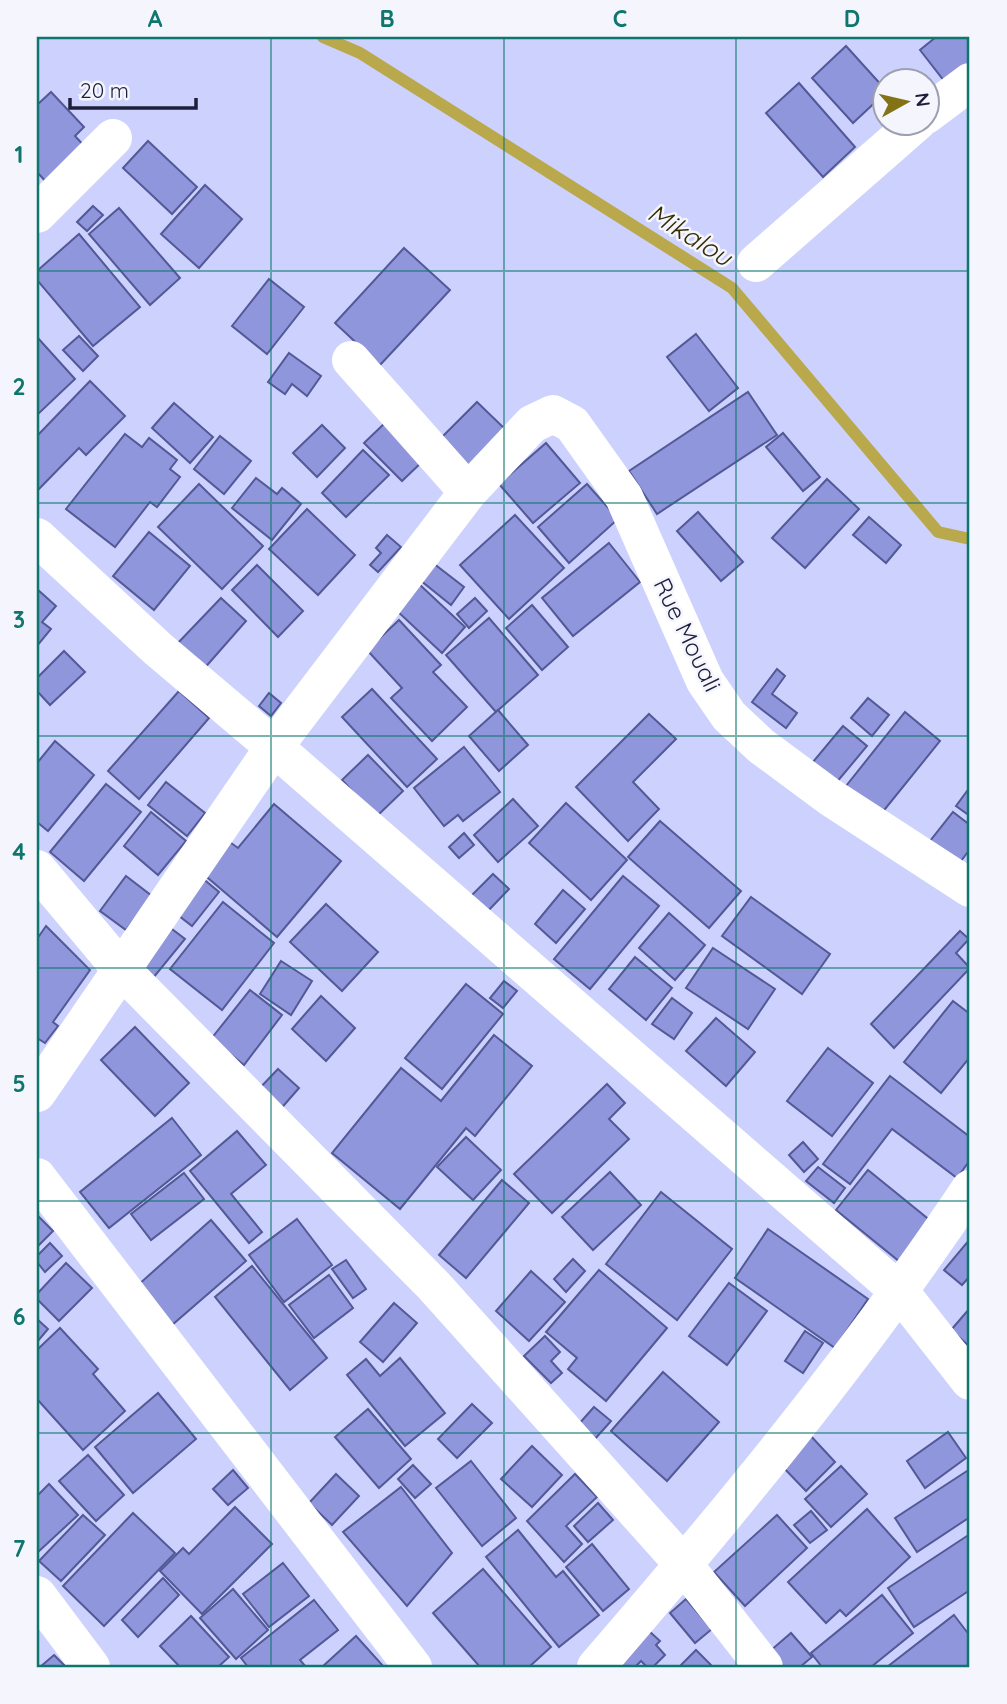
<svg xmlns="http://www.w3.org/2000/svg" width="1007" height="1704" font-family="Quicksand,sans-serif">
  <rect width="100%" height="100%" fill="#ccd2fd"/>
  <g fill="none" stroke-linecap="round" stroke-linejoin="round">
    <path stroke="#baa94c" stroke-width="12" d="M323 37 360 53 732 288 938 532 970 539"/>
  </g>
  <g fill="#8f96db" stroke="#535897" stroke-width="2">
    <path d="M936 37H970V62L945 82 920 50Z"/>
    <path d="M846 46 884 88V94L853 123 812 78Z"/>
    <path d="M799 83 855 147 823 177 766 113Z"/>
    <path d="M51 92 84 127 75 136 87 149 48 184 37 172V105Z"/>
    <path d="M148 141 197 187 172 214 123 168Z"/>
    <path d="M205 185 242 219 199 268 161 234Z"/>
    <path d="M93 206 103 215 87 231 77 222Z"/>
    <path d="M119 208 180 278 150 305 89 234Z"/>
    <path d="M79 234 140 307 93 346 37 280V271Z"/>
    <path d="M404 248 450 290 380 365 335 323Z"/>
    <path d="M269 279 304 307 267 354 232 326Z"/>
    <path d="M696 334 738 388 709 411 667 357Z"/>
    <path d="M79 336 98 356 83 371 63 350Z"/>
    <path d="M37 337 75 379 37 415Z"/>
    <path d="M289 353 321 376 307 396 292 384 285 394 268 382Z"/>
    <path d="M90 381 125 416 86 455 79 448 37 491V436Z"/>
    <path d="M748 392 777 435 657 514 629 471Z"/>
    <path d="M477 402 506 430 464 473 435 444Z"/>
    <path d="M174 403 213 437 190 463 152 428Z"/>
    <path d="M387 421 424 460 402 481 364 443Z"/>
    <path d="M322 425 345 448 317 477 293 453Z"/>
    <path d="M783 433 820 477 803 491 766 447Z"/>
    <path d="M125 434 142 447 149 438 177 460 170 469 180 477 157 507 150 502 115 547 66 509Z"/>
    <path d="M220 436 251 461 224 494 194 469Z"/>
    <path d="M546 443 580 483 533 523 499 484Z"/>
    <path d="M363 450 389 475 346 517 322 493Z"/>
    <path d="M256 478 277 494 282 488 301 504 272 540 232 508Z"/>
    <path d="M827 479 859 509 805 568 772 538Z"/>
    <path d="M199 484 263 546 222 589 158 527Z"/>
    <path d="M587 484 618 519 569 563 538 527Z"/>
    <path d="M307 509 355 555 318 595 269 549Z"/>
    <path d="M698 512 743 562 721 581 677 531Z"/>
    <path d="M515 515 564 568 509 619 460 565Z"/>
    <path d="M869 517 901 545 886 563 853 535Z"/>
    <path d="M149 532 190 566 154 610 113 576Z"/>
    <path d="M387 535 401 547 378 572 370 565 381 553 376 548Z"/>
    <path d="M609 543 640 582 573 636 542 598Z"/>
    <path d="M433 563 464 587 451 605 420 580Z"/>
    <path d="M257 565 303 611 278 637 232 590Z"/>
    <path d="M419 584 465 627 442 653 396 610Z"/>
    <path d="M37 589 56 606 42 622 51 629 37 646Z"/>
    <path d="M221 598 246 621 202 671 175 646Z"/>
    <path d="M475 598 487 611 469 628 457 614Z"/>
    <path d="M532 605 568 647 542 670 506 628Z"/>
    <path d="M489 618 538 675 496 712 446 655Z"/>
    <path d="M399 620 441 665 433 672 467 707 432 741 391 698 402 688 367 650Z"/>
    <path d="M64 651 85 672 50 705 37 691V678Z"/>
    <path d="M777 669 785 676 772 694 797 713 786 728 752 702Z"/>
    <path d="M372 689 437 759 407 787 342 717Z"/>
    <path d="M179 691 209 718 139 799 108 771Z"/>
    <path d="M269 693 281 703 271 716 259 706Z"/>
    <path d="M868 698 889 715 872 736 851 718Z"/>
    <path d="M498 710 528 745 499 771 469 736Z"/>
    <path d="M905 712 940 741 881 814 846 786Z"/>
    <path d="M649 714 676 739 633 782 659 809 628 841 576 787Z"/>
    <path d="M843 726 867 746 836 783 812 763Z"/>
    <path d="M55 741 94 775 48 831 37 822V763Z"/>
    <path d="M464 747 500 792 463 821 458 815 444 826 414 788Z"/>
    <path d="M368 755 403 791 376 817 342 780Z"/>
    <path d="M166 782 205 813 187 836 148 805Z"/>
    <path d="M106 784 141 812 84 881 50 852Z"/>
    <path d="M970 787V816L956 806Z"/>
    <path d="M513 799 538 826 498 862 474 835Z"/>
    <path d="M566 803 627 860 591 900 529 843Z"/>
    <path d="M274 804 341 861 277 937 201 872 227 840 238 848Z"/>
    <path d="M151 812 186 841 158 875 124 846Z"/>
    <path d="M953 812 970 825V849L955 869 926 846Z"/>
    <path d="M660 821 741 891 709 928 628 857Z"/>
    <path d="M464 833 474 845 459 858 449 847Z"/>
    <path d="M493 874 509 889 485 914 469 898Z"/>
    <path d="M126 876 152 896 126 930 100 911Z"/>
    <path d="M623 876 659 906 590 989 554 959Z"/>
    <path d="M201 877 219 892 192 926 174 912Z"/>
    <path d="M563 890 585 909 556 943 535 924Z"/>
    <path d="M751 897 830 954 802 994 722 936Z"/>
    <path d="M223 902 274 943 222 1010 170 969Z"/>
    <path d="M326 904 378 952 342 991 290 942Z"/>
    <path d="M669 913 705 945 675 980 639 948Z"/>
    <path d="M46 926 90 970 53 1022 58 1026 45 1043 37 1038V939Z"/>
    <path d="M168 926 185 939 153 978 137 964Z"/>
    <path d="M960 931 969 939 956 953 970 968 894 1048 871 1024Z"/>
    <path d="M713 948 775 989 748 1029 686 988Z"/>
    <path d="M635 957 672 988 646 1020 609 989Z"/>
    <path d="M281 961 312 981 291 1015 260 994Z"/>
    <path d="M504 981 517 991 503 1008 490 998Z"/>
    <path d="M466 984 503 1014 442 1089 405 1058Z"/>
    <path d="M250 990 282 1015 244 1065 211 1039Z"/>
    <path d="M321 996 355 1028 326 1061 292 1029Z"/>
    <path d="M672 998 692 1013 674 1039 652 1024Z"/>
    <path d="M953 1001 970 1014V1057L941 1093 904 1062Z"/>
    <path d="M716 1018 755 1052 726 1086 686 1051Z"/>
    <path d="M135 1027 189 1083 155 1116 101 1060Z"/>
    <path d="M494 1035 532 1066 475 1136 466 1128 400 1209 332 1153 401 1068 441 1101Z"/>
    <path d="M828 1048 873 1083 832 1136 787 1101Z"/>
    <path d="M278 1069 299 1088 278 1112 256 1092Z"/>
    <path d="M890 1076 970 1137V1160L957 1178 892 1129 850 1184 823 1164Z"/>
    <path d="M607 1084 625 1103 609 1119 629 1139 552 1213 514 1174Z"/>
    <path d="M172 1118 201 1155 109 1228 80 1192Z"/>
    <path d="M237 1131 266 1165 231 1194 262 1232 249 1243 190 1171Z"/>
    <path d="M466 1137 501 1170 473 1200 437 1167Z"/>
    <path d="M803 1142 818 1159 804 1172 789 1155Z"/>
    <path d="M818 1167 845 1188 834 1203 806 1181Z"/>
    <path d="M868 1170 932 1222 900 1262 836 1210Z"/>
    <path d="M610 1172 641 1205 593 1250 562 1217Z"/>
    <path d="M184 1173 204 1199 151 1240 131 1214Z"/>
    <path d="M502 1180 529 1203 466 1278 439 1255Z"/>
    <path d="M661 1192 732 1249 677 1320 606 1264Z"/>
    <path d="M37 1215 53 1231 37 1247Z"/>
    <path d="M297 1219 332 1265 284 1302 249 1255Z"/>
    <path d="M211 1220 246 1261 172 1325 138 1285Z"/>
    <path d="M768 1229 868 1299 835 1348 735 1278Z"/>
    <path d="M970 1239V1276L962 1285 944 1270Z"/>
    <path d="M50 1243 62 1256 45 1272 37 1262V1256Z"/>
    <path d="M573 1259 585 1271 566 1292 554 1279Z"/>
    <path d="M346 1260 366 1289 353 1298 332 1269Z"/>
    <path d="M66 1263 92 1288 59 1321 37 1299V1294Z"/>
    <path d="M252 1266 327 1358 290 1390 215 1297Z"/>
    <path d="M599 1270 667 1328 606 1401 568 1369 577 1358 546 1332Z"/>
    <path d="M531 1271 565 1302 529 1341 496 1311Z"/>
    <path d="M329 1275 353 1308 314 1338 289 1305Z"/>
    <path d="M729 1283 767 1311 727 1365 689 1336Z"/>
    <path d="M394 1303 417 1323 383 1362 360 1342Z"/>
    <path d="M970 1308V1347L951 1330Z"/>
    <path d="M37 1319 48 1329 37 1342Z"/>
    <path d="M60 1328 98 1369 93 1374 125 1411 83 1450 37 1399V1350Z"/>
    <path d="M805 1331 823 1343 803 1373 785 1361Z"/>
    <path d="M545 1336 560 1352 551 1361 562 1373 551 1383 524 1356Z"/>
    <path d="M400 1358 445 1413 405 1446 347 1375 366 1359 380 1376Z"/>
    <path d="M663 1372 719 1422 667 1481 611 1431Z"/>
    <path d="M158 1393 196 1439 133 1493 95 1447Z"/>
    <path d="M472 1404 492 1423 457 1458 438 1439Z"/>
    <path d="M594 1407 611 1421 594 1440 578 1425Z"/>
    <path d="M368 1409 411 1459 379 1488 335 1437Z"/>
    <path d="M948 1432 966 1458 925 1488 907 1461Z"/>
    <path d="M809 1434 835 1462 806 1491 779 1463Z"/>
    <path d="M532 1446 562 1475 532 1507 501 1479Z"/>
    <path d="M88 1455 124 1495 96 1521 59 1481Z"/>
    <path d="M471 1461 516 1518 482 1546 436 1488Z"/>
    <path d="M413 1465 431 1484 415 1498 398 1479Z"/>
    <path d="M841 1466 867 1494 831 1527 805 1499Z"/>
    <path d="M970 1469V1517L917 1552 895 1518Z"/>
    <path d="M233 1470 248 1488 228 1505 213 1489Z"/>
    <path d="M336 1474 359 1496 332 1525 309 1503Z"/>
    <path d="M575 1474 597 1497 566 1526 582 1544 564 1562 527 1521Z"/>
    <path d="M49 1484 78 1515 37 1553V1496Z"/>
    <path d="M401 1487 452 1553 407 1606 343 1532Z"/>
    <path d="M598 1503 613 1520 588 1542 574 1526Z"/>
    <path d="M235 1507 272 1544 202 1614 160 1571 183 1548 189 1554Z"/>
    <path d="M867 1509 910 1557 846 1616 840 1610 826 1623 788 1582Z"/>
    <path d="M811 1511 827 1530 810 1543 794 1525Z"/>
    <path d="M133 1513 175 1553 104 1626 63 1586Z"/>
    <path d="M83 1515 105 1535 61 1581 39 1561Z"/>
    <path d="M777 1515 807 1548 745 1606 714 1572Z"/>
    <path d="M518 1530 556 1577 563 1571 599 1615 559 1647 486 1557Z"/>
    <path d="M970 1534V1590L914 1627 888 1588Z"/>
    <path d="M592 1544 629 1589 603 1611 566 1567Z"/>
    <path d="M283 1563 309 1596 269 1627 243 1594Z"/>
    <path d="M483 1569 551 1647 529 1667H480L433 1613Z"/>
    <path d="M163 1578 179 1595 138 1637 122 1620Z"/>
    <path d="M233 1589 268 1630 236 1659 200 1618Z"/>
    <path d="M882 1595 913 1633 871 1667H822L811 1653Z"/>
    <path d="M686 1599 712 1629 695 1643 670 1613Z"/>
    <path d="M314 1600 338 1630 300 1660 306 1667H248L241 1658Z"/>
    <path d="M954 1615 970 1636 969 1667H887Z"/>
    <path d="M191 1616 229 1657 218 1667H180L160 1646Z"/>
    <path d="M649 1631 660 1641 656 1645 665 1655 653 1667H647L641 1661 635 1667H614Z"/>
    <path d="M791 1633 812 1657 800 1667H784L770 1651Z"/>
    <path d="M356 1636 384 1667H322Z"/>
    <path d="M696 1650 713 1667H679Z"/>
    <path d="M54 1655 66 1667H40Z"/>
  </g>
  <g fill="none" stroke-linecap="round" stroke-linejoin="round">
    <g stroke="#fff" stroke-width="38">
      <path d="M926 115 970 82"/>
      <path d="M37 214 113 138"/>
      <path d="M756 263 917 122"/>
      <path d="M351 360 468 492"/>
      <path d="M37 537 158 649 274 747 901 1293 970 1381"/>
      <path d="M37 869 120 968 434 1286 684 1565 764 1667"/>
      <path d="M37 1093 274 747 468 492 532 424 553 414 572 424 624 497 705 681 729 716 761 746 830 797 970 888"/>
      <path d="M37 1177 413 1667"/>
      <path d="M37 1595 91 1667"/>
      <path d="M596 1667C728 1514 858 1357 970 1189"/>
    </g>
  </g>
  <path fill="none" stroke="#0f766e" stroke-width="2" stroke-opacity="0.55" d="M271 37V1667M504 37V1667M736 37V1667M37 271H970M37 503H970M37 736H970M37 968H970M37 1201H970M37 1433H970"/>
  <g text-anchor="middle" stroke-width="5" stroke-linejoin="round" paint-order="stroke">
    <g font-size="24" fill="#1d1f3a" stroke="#f4f5fd">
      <text transform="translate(687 635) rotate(64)" y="8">Rue Mouali</text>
    </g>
    <g font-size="26" font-style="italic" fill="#342d03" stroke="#f4f5fd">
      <text transform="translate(690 235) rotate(32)" y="9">Mikalou</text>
    </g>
  </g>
  <rect width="1007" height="1704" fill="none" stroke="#f4f5fd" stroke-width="77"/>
  <g transform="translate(906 102) rotate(82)"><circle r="33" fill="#f4f5fd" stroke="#9e9faf" stroke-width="2"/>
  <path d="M0-5L12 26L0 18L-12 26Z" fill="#837315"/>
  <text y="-10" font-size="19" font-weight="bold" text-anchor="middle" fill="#1d1f3a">N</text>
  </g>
  <path d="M70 98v10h126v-10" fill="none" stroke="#1d1f3a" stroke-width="3.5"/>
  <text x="80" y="98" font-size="21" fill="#1d1f3a" stroke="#f4f5fd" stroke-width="5" paint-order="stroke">20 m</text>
  <rect x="38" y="38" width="930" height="1628" fill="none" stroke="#0f766e" stroke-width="2.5"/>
  <g font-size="23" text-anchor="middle" font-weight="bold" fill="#0f766e">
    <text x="155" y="27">A</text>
    <text x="387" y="27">B</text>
    <text x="620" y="27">C</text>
    <text x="852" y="27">D</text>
    <text x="19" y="163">1</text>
    <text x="19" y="395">2</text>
    <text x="19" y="628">3</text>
    <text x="19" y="860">4</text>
    <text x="19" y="1092">5</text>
    <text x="19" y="1325">6</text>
    <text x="19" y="1557">7</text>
  </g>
</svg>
